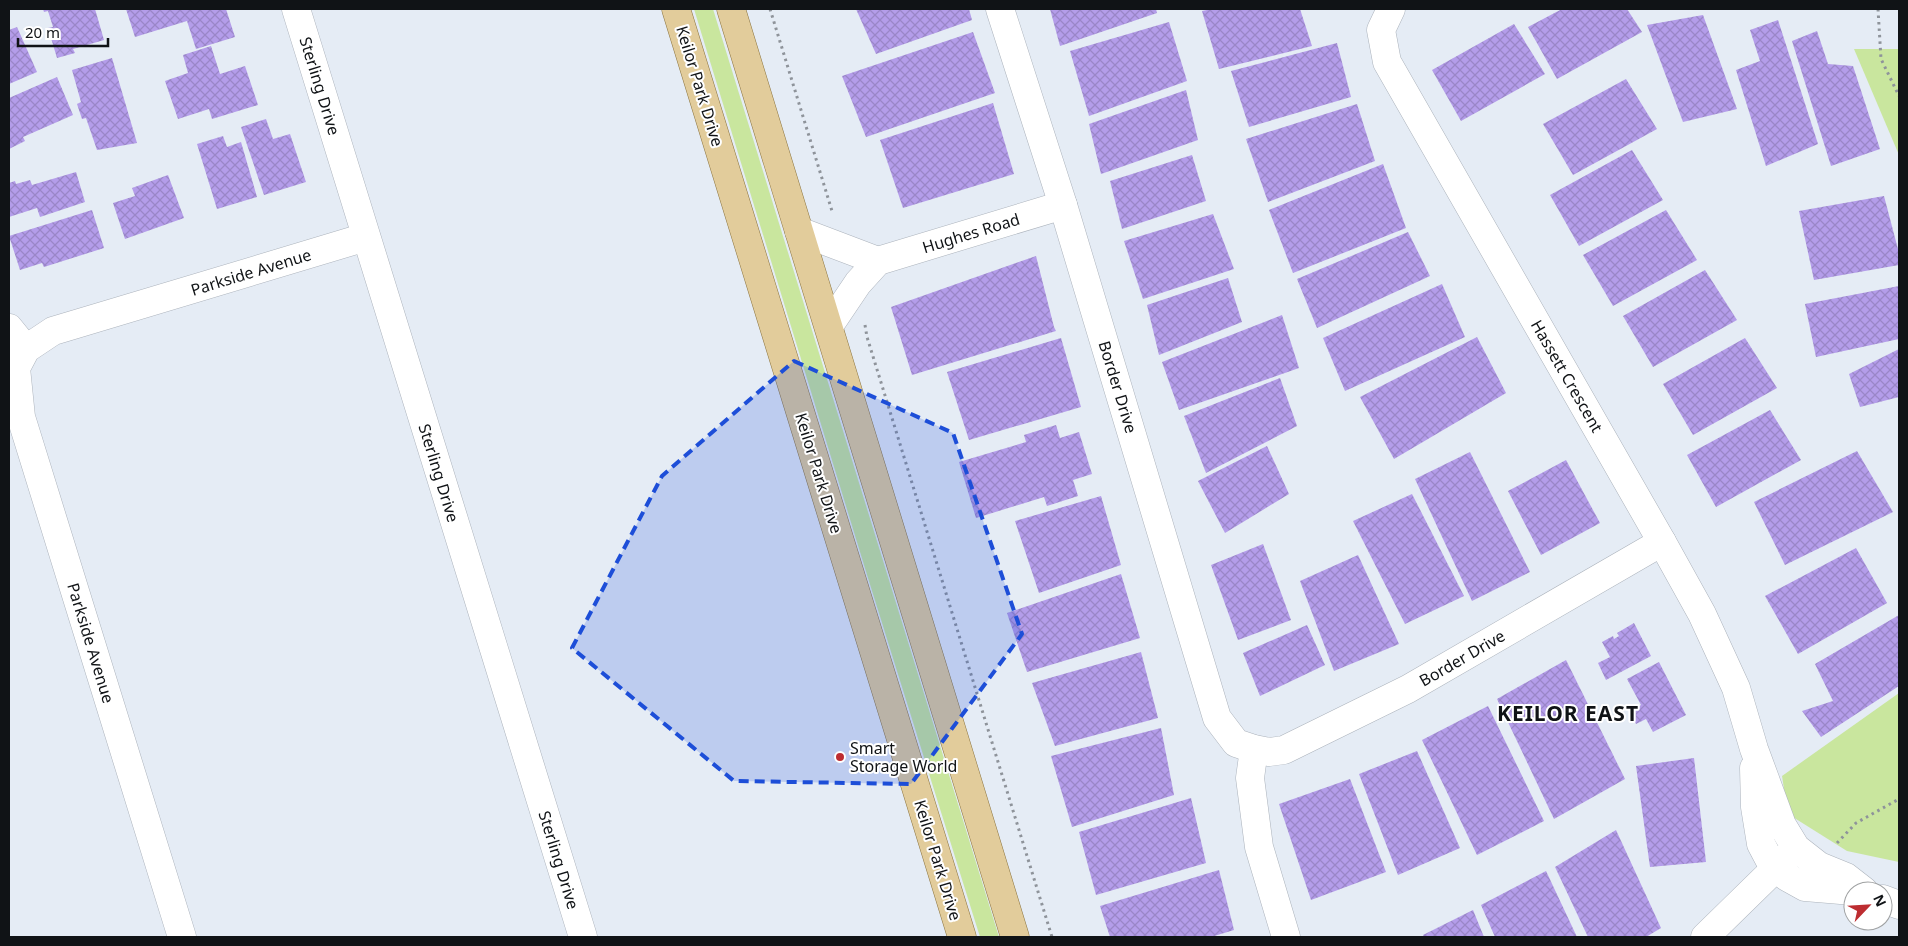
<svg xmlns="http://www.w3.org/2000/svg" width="1908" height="946" font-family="'Noto Sans',sans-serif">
  <defs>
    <pattern id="building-cross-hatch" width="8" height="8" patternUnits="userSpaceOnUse" patternTransform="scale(1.25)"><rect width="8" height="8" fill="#b49dea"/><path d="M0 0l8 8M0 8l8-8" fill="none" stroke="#9a86c8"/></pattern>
  </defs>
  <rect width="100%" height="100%" fill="#e5ecf5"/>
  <g fill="#c9e69e">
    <path d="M694 9H713L999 937H980L868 578Z"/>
    <path d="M1854 49H1899V155Z"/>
    <path d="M1899 693V862L1847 851 1788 814 1782 776Z"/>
  </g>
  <g fill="url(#building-cross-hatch)">
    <path d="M43 9H95L104 40 73 49 75 53 57 58 48 28 53 27 48 11 44 12Z"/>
    <path d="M126 9H226L235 37 196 49 187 21 135 37Z"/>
    <path d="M856 9H969L972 20 876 54Z"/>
    <path d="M1050 9H1156L1157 13 1060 46Z"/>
    <path d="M1212 9H1300L1312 46 1219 69 1202 11Z"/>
    <path d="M1562 9H1627L1642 32 1557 79 1528 27Z"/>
    <path d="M1703 15 1737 109 1683 122 1647 25Z"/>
    <path d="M1778 20 1818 144 1766 166 1736 70 1760 61 1750 30Z"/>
    <path d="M1169 22 1187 81 1089 116 1070 51Z"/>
    <path d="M1514 24 1545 74 1461 121 1432 70Z"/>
    <path d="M17 27 37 72 9 84V30Z"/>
    <path d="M1817 31 1828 64 1853 66 1880 149 1831 166 1792 41Z"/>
    <path d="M973 32 995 93 866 137 842 76Z"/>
    <path d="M1337 43 1351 97 1249 127 1231 71Z"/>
    <path d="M211 46 220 74 245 66 258 105 212 119 209 109 178 119 165 81 188 73 183 55Z"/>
    <path d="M112 58 137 143 97 150 86 118 82 119 77 104 81 102 72 70Z"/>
    <path d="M57 77 73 115 23 137 25 141 9 149V98Z"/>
    <path d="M1626 79 1657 129 1573 175 1543 124Z"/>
    <path d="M1186 90 1198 140 1101 174 1089 124Z"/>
    <path d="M993 103 1014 174 903 208 880 140Z"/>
    <path d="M1357 104 1375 161 1268 202 1246 139Z"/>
    <path d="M266 119 273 139 290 134 306 182 264 195 241 127Z"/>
    <path d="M223 136 227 147 241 142 257 197 217 209 197 144Z"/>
    <path d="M1632 150 1663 200 1579 246 1550 195Z"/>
    <path d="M1192 155 1206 201 1122 229 1110 181Z"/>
    <path d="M1383 164 1406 228 1293 273 1269 210Z"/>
    <path d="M76 172 85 202 40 217 37 208 9 217V183L15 181 16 184 30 180 32 185Z"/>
    <path d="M168 175 184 218 125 239 113 203 135 196 132 188Z"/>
    <path d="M1884 196 1899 253V265L1814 280 1799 211Z"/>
    <path d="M92 210 104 248 44 267 42 263 20 270 9 236Z"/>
    <path d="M1666 210 1697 260 1613 306 1583 255Z"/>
    <path d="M1213 214 1234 269 1143 299 1124 241Z"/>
    <path d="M1408 232 1430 276 1317 328 1297 279Z"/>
    <path d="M1036 256 1054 327 1056 331 912 375 891 307Z"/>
    <path d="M1705 270 1737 320 1653 367 1623 316Z"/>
    <path d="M1228 278 1242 322 1159 355 1147 305Z"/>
    <path d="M1442 284 1465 337 1345 391 1323 338Z"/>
    <path d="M1899 286V339L1816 357 1805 304Z"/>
    <path d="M1282 315 1299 368 1179 410 1162 362Z"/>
    <path d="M1477 337 1506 393 1394 459 1360 397Z"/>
    <path d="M1061 338 1081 407 969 440 947 372Z"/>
    <path d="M1745 338 1777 388 1693 435 1663 384Z"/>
    <path d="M1899 349V397L1860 407 1849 374Z"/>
    <path d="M1280 378 1297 426 1206 473 1184 416Z"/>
    <path d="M1770 410 1801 460 1716 507 1687 455Z"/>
    <path d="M1056 425 1060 438 1079 432 1092 474 1073 480 1078 496 1047 506 1044 497 976 518 959 462 1026 442 1024 435Z"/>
    <path d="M1267 446 1289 494 1225 533 1198 481Z"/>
    <path d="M1857 451 1893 512 1785 565 1754 502Z"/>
    <path d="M1470 452 1530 572 1472 601 1415 479Z"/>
    <path d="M1566 460 1600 523 1541 555 1508 491Z"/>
    <path d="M1412 494 1464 596 1405 624 1353 521Z"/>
    <path d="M1101 496 1121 565 1039 593 1015 521Z"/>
    <path d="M1263 544 1291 620 1238 640 1211 565Z"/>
    <path d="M1856 548 1887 603 1798 654 1765 596Z"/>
    <path d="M1358 555 1399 644 1334 671 1300 581Z"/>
    <path d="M1121 574 1140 638 1027 672 1007 613Z"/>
    <path d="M1899 615V686L1821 737 1802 711 1833 701 1815 664Z"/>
    <path d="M1634 623 1651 656 1606 680 1598 663 1610 657 1602 642 1613 636 1614 639 1619 636 1617 633Z"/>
    <path d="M1307 625 1325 665 1260 696 1243 653Z"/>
    <path d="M1141 652 1158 718 1055 746 1032 683Z"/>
    <path d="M1566 660 1625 779 1554 819 1497 699Z"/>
    <path d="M1659 662 1686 715 1653 732 1646 719 1636 724 1630 712 1641 705 1627 679Z"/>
    <path d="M1488 706 1544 821 1477 855 1422 740Z"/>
    <path d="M1161 728 1174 795 1072 827 1051 756Z"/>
    <path d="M1417 751 1460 848 1398 875 1359 774Z"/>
    <path d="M1694 758 1706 862 1650 867 1636 766Z"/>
    <path d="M1350 779 1386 872 1311 900 1279 804Z"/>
    <path d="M1191 798 1206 863 1096 895 1079 832Z"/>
    <path d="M1616 830 1661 928 1646 937H1588L1555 867Z"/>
    <path d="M1219 870 1234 930 1211 937H1110L1100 906Z"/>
    <path d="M1546 871 1577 937H1495L1481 905Z"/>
    <path d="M1473 910 1484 937H1424L1423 935Z"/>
  </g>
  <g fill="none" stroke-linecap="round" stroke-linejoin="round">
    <g stroke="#acb3bc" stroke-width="29">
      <g id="street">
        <path d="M296 9 583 937"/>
        <path d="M1000 9 1063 205 1217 718 1236 743 1254 749 1269 752 1284 750 1408 689 1662 542"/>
        <path d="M1391 9 1381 30 1387 62 1662 542 1702 614 1736 688 1754 749 1782 825 1796 848 1819 866 1846 877 1864 891"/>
        <path d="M799 231 878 261"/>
        <path d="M829 326 858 283 878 261 1063 205"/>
        <path d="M9 328 26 349"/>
        <path d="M1254 749 1250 778 1259 847 1286 937"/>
        <path d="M1754 768 1755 807 1761 844 1770 861 1787 877 1805 887 1853 891"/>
        <path d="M1883 899 1899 905"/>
        <path d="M182 937 21 417 16 368 26 349 53 331 366 237"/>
        <path d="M1705 937 1790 854"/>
      </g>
    </g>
    <g stroke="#8c7541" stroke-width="29">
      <g id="primary">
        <path d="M676 9 962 937"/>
        <path d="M731 9 1015 937"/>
      </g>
    </g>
    <g stroke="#8e939a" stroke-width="3" stroke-dasharray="2.5 4" stroke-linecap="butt">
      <path d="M770 9 832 211"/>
      <path d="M1878 9 1881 59 1899 96"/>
      <path d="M865 325 867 337 1052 937"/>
      <path d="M1837 843 1856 823 1899 799"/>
    </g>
    <use href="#street" stroke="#fff" stroke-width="28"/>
    <use href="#primary" stroke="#e2cc9b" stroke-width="28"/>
  </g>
  <path fill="#1d4ed8" fill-opacity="0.2" stroke="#1d4ed8" stroke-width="4" stroke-dasharray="10 6" stroke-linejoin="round" d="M794 361 953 433 1022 634 911 784 734 781 572 648 662 476Z"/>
  <circle fill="#bd2d31" stroke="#fff" stroke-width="2" cx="840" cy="757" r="5"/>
  <g text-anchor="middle" stroke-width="4" stroke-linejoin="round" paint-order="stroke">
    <g font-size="16" fill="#101316" stroke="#fff">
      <text transform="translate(320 86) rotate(73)" y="6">Sterling Drive</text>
      <text transform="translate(700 86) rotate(73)" y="6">Keilor Park Drive</text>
      <text transform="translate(971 233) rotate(-17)" y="6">Hughes Road</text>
      <text transform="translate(251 272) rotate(-17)" y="6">Parkside Avenue</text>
      <text transform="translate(1567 376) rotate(60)" y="6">Hassett Crescent</text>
      <text transform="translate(1118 387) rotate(73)" y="6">Border Drive</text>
      <text transform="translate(439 473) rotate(73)" y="6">Sterling Drive</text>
      <text transform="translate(819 473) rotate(73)" y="6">Keilor Park Drive</text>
      <text transform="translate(91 643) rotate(73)" y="6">Parkside Avenue</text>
      <text transform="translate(1462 658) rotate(-30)" y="6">Border Drive</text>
      <text transform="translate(559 860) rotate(73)" y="6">Sterling Drive</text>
      <text transform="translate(938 860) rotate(73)" y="6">Keilor Park Drive</text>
    </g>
    <g font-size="16" fill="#101316" stroke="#fff" text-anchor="start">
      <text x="850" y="754">Smart<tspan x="850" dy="18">Storage World</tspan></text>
    </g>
    <g font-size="21" font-weight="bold" letter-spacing="1" fill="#101316" stroke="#fff">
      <text x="1568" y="721">KEILOR EAST</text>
    </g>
  </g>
  <rect width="1908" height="946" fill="none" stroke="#101316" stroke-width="20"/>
  <g transform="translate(1868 906) rotate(65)"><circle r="24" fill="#ffffff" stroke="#9fa1a2"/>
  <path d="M0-4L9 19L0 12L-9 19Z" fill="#bd2d31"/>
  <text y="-8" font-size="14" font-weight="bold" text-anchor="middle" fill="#101316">N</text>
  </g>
  <path d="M18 38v8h90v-8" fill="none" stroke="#101316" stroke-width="2.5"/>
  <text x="25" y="38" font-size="15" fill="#101316" stroke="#ffffff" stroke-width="4" paint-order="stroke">20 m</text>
</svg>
